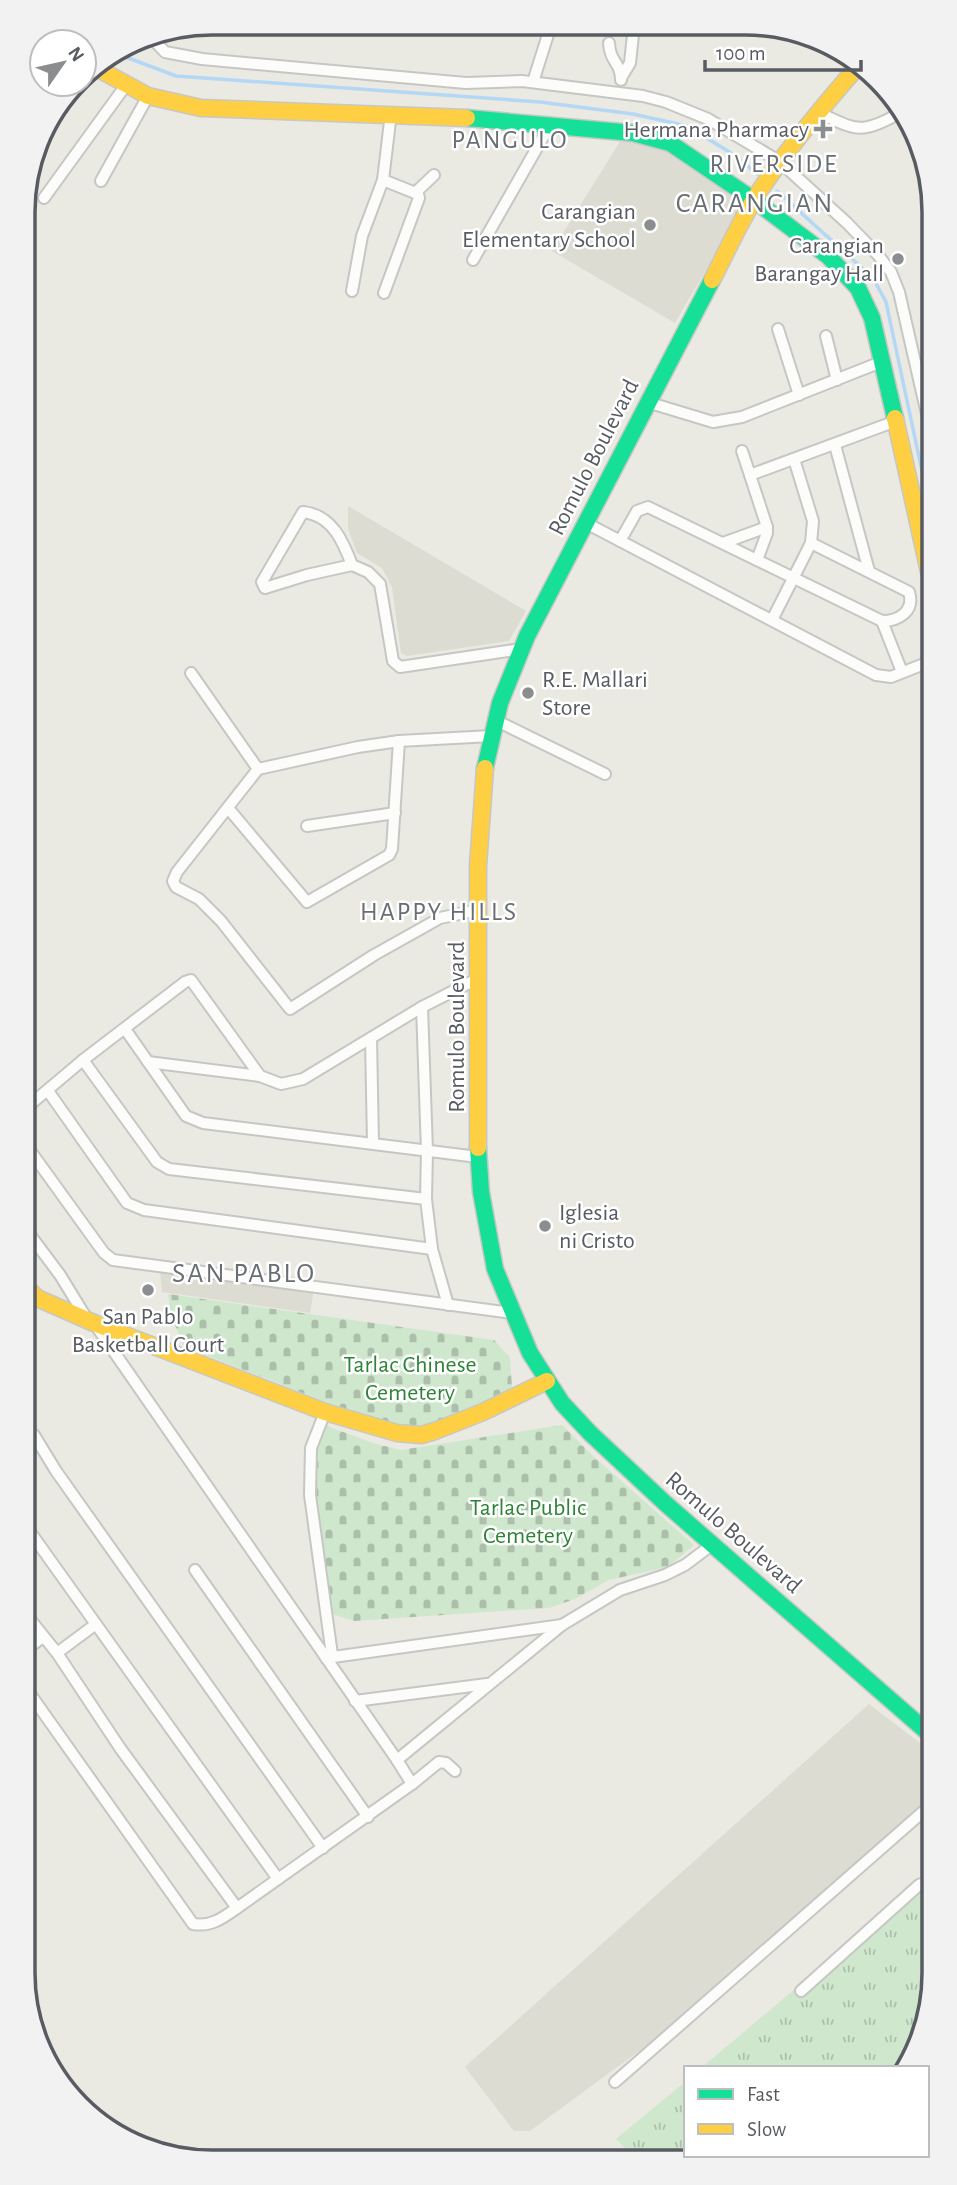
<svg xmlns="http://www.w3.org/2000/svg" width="957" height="2185" font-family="'Alegreya Sans',sans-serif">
  <defs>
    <pattern id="cemetery-stones" width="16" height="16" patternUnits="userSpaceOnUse" patternTransform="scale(1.75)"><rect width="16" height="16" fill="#cfe8cd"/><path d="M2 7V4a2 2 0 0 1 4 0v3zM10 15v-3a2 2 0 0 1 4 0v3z" fill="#abbfaa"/></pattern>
    <pattern id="park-tufts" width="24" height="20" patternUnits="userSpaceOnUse" patternTransform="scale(1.75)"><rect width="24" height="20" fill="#cfe8cd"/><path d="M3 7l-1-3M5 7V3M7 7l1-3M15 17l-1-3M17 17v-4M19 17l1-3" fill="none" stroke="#abbfaa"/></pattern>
  </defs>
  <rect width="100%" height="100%" fill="#eae9e2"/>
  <g fill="#dcdcd2">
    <path d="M621 140 667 148 747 199 675 323 552 251Z"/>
    <path d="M348 506 526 611 509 641 407 656 401 653 392 587 382 568 357 553 348 529Z"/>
    <path d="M160 1271 314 1289 310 1313 162 1292Z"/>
    <path d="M869 1704 933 1753V1801L646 2046 530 2131H514L465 2067Z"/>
  </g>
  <g fill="url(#cemetery-stones)">
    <path d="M168 1294 494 1340 510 1358 512 1388 428 1429 399 1426 370 1420 184 1346 171 1316Z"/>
    <path d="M319 1423 373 1443 401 1450 562 1425 594 1457 694 1545 668 1567 609 1580 575 1599 549 1608 354 1621 328 1613 311 1445Z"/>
  </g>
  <g fill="url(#park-tufts)">
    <path d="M933 1873 934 1985 908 2054 890 2068H701Z"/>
    <path d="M686 2081V2155H777L639 2156 629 2152 616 2139Z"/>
  </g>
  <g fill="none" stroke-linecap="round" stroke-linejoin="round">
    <g stroke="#b4d7f6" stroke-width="3.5">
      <path d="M115 53 176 76 540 102 633 114 687 126 731 153 760 176"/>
      <path d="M777 191 873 278 886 302 929 504"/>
    </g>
    <g stroke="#c6c7c5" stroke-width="14">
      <g id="street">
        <path d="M149 35 165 52 202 59 466 83 522 81 643 96 666 102 708 119 779 161 847 223 878 255 891 272 899 292 929 423"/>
        <path d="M609 43C610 63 621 62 621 80"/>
        <path d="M621 78 630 63 634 25"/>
        <path d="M533 82 551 25"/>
        <path d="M817 112C855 129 859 136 898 114"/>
        <path d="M923 155 928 175"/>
        <path d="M383 180 418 194 419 198 384 293"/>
        <path d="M101 181 148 96"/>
        <path d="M415 193 434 175"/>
        <path d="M44 198 126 85"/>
        <path d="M473 260 550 125"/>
        <path d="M352 291 362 236 383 180 391 113"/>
        <path d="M778 329 799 395"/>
        <path d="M826 336 837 380"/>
        <path d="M647 402 713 422 742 417 881 362"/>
        <path d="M835 445 869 571"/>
        <path d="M742 451 750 475"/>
        <path d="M586 523 876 675 891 677 929 662"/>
        <path d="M620 541 637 511 648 507 882 621C899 621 915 611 909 592L811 543"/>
        <path d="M723 543 767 527"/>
        <path d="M757 560 767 533V527L750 475 896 421"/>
        <path d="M352 565C343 541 332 515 303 512L262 582 265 588 307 575 352 565 368 572 380 584 393 661 400 667 521 649"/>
        <path d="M772 620 811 543 813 521 794 459"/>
        <path d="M882 621 902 672"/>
        <path d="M191 673 258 769"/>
        <path d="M495 720 605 774"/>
        <path d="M228 808 307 902 389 855 392 849 399 741"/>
        <path d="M307 826 395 813"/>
        <path d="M478 910 440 918 374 955 290 1009 221 921 199 899 176 887 173 881 177 872 258 769 358 747 399 741 491 736"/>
        <path d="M422 1007 427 1151 426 1199 432 1249 448 1305"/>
        <path d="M125 1029 186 1116 203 1123 478 1157"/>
        <path d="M371 1038 373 1143"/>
        <path d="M83 1060 157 1162 169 1169 426 1199"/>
        <path d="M148 1062 260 1076 281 1084 303 1079 422 1007 479 978"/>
        <path d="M48 1091 127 1203 144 1210 432 1249"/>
        <path d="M26 1108 83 1060 185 982 191 980 260 1076"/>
        <path d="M26 1145 104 1253 113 1260 512 1313"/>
        <path d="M27 1231 60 1275 87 1319"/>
        <path d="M94 1323 397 1760 562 1625"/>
        <path d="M325 1412 311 1448 310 1495 332 1655"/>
        <path d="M27 1434 34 1435 56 1471 323 1848"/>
        <path d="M28 1529 278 1879"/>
        <path d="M195 1570 368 1817"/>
        <path d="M28 1617 57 1653 120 1748 237 1908 412 1784 397 1760"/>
        <path d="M28 1648 43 1637"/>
        <path d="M57 1653 96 1624"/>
        <path d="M326 1658 562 1625 620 1590 665 1575 685 1565 713 1544"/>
        <path d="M28 1691 193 1924C211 1927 223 1918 237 1908"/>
        <path d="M355 1701 487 1684"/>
        <path d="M412 1784 439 1762 446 1763 455 1771"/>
        <path d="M801 1991 919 1885 924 1883 933 1887"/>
        <path d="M615 2082 933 1803"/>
      </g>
    </g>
    <g stroke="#c7c8c6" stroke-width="19">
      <g id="fast">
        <path d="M467 118 633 133 670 143 754 200 828 256 858 288 872 318 895 418"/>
        <path d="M485 768 500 703 527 636 712 280"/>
        <path d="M478 1148 481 1192 495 1269 530 1353 562 1403 590 1433 666 1504 933 1737"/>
      </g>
    </g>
    <g stroke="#c7c8c6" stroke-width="19">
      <g id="slow">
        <path d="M93 66 148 96 201 108 467 118"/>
        <path d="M712 280C726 253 739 224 755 198 785 151 822 107 859 65"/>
        <path d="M895 418 929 572"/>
        <path d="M478 1148V866L485 768"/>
        <path d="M27 1288 37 1298 94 1323 325 1412 397 1433 421 1435 435 1431 483 1412 547 1381"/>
      </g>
    </g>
    <use href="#street" stroke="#fcfcfb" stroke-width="10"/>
    <use href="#fast" stroke="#16e098" stroke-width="16"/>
    <use href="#slow" stroke="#ffcf43" stroke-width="16"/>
  </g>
  <g fill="#8b8d8f" stroke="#fff" stroke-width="2.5">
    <path d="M819.5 118.5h7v7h7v7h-7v7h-7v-7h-7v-7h7z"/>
    <circle cx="650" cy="225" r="7"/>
    <circle cx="898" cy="259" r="7"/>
    <circle cx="528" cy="693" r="7"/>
    <circle cx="545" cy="1226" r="7"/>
    <circle cx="148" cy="1290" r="7"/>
  </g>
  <g text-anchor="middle" stroke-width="5" stroke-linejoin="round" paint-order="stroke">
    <g font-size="24" fill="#585c62" stroke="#fff" text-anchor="end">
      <text x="809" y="137">Hermana Pharmacy</text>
      <text x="636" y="219">Carangian<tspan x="636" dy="28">Elementary School</tspan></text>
      <text x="884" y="253">Carangian<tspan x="884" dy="28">Barangay Hall</tspan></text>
      <text x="542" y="687" text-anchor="start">R.E. Mallari<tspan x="542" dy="28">Store</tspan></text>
      <text x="559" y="1220" text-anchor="start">Iglesia<tspan x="559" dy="28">ni Cristo</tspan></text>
      <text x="148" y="1324" text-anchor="middle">San Pablo<tspan x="148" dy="28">Basketball Court</tspan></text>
    </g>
    <g font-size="24" fill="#585c62" stroke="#fff">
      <text transform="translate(593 457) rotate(-63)" y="8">Romulo Boulevard</text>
      <text transform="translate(456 1027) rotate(-90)" y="8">Romulo Boulevard</text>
      <text transform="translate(734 1532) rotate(41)" y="8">Romulo Boulevard</text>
    </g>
    <g font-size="24" fill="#2e8436" stroke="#fff">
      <text x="410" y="1372">Tarlac Chinese<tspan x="410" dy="28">Cemetery</tspan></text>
      <text x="528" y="1515">Tarlac Public<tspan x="528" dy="28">Cemetery</tspan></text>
    </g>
    <g font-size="26" letter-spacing="2" fill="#696e74" stroke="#fff">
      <text x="510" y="148">PANGULO</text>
      <text x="774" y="172">RIVERSIDE</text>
      <text x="439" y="920">HAPPY HILLS</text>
    </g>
    <g font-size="28" letter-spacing="2" fill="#696e74" stroke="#fff">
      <text x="755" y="212">CARANGIAN</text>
      <text x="244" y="1282">SAN PABLO</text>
    </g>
  </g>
  <path d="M0 0H957V2185H0ZM212 35H745A177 177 0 0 1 922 212V1973A177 177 0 0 1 745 2150H212A177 177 0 0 1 35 1973V212A177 177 0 0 1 212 35Z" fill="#f2f2f2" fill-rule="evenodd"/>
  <path fill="none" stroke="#585c62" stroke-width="3.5" d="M212 35H745A177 177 0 0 1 922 212V1973A177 177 0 0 1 745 2150H212A177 177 0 0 1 35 1973V212A177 177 0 0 1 212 35Z"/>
  <rect x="684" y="2066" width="245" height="91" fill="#ffffff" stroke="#bcbec0" stroke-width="2"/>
  <rect x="698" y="2089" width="35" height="10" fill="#16e098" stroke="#bcbec0" stroke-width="2"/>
  <text x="747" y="2101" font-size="21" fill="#585c62">Fast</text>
  <rect x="698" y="2124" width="35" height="10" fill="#ffcf43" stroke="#bcbec0" stroke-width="2"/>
  <text x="747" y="2136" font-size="21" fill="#585c62">Slow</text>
  <g transform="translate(63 63) rotate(56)"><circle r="33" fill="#ffffff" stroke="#bcbec0" stroke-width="2"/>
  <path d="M0-5L12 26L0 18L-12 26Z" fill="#8b8d8f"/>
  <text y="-10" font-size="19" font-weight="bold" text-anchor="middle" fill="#585c62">N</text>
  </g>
  <path d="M705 60v10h156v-10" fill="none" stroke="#585c62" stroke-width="3.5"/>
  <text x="716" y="60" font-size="21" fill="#585c62" stroke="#ffffff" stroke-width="5" paint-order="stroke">100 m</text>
</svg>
